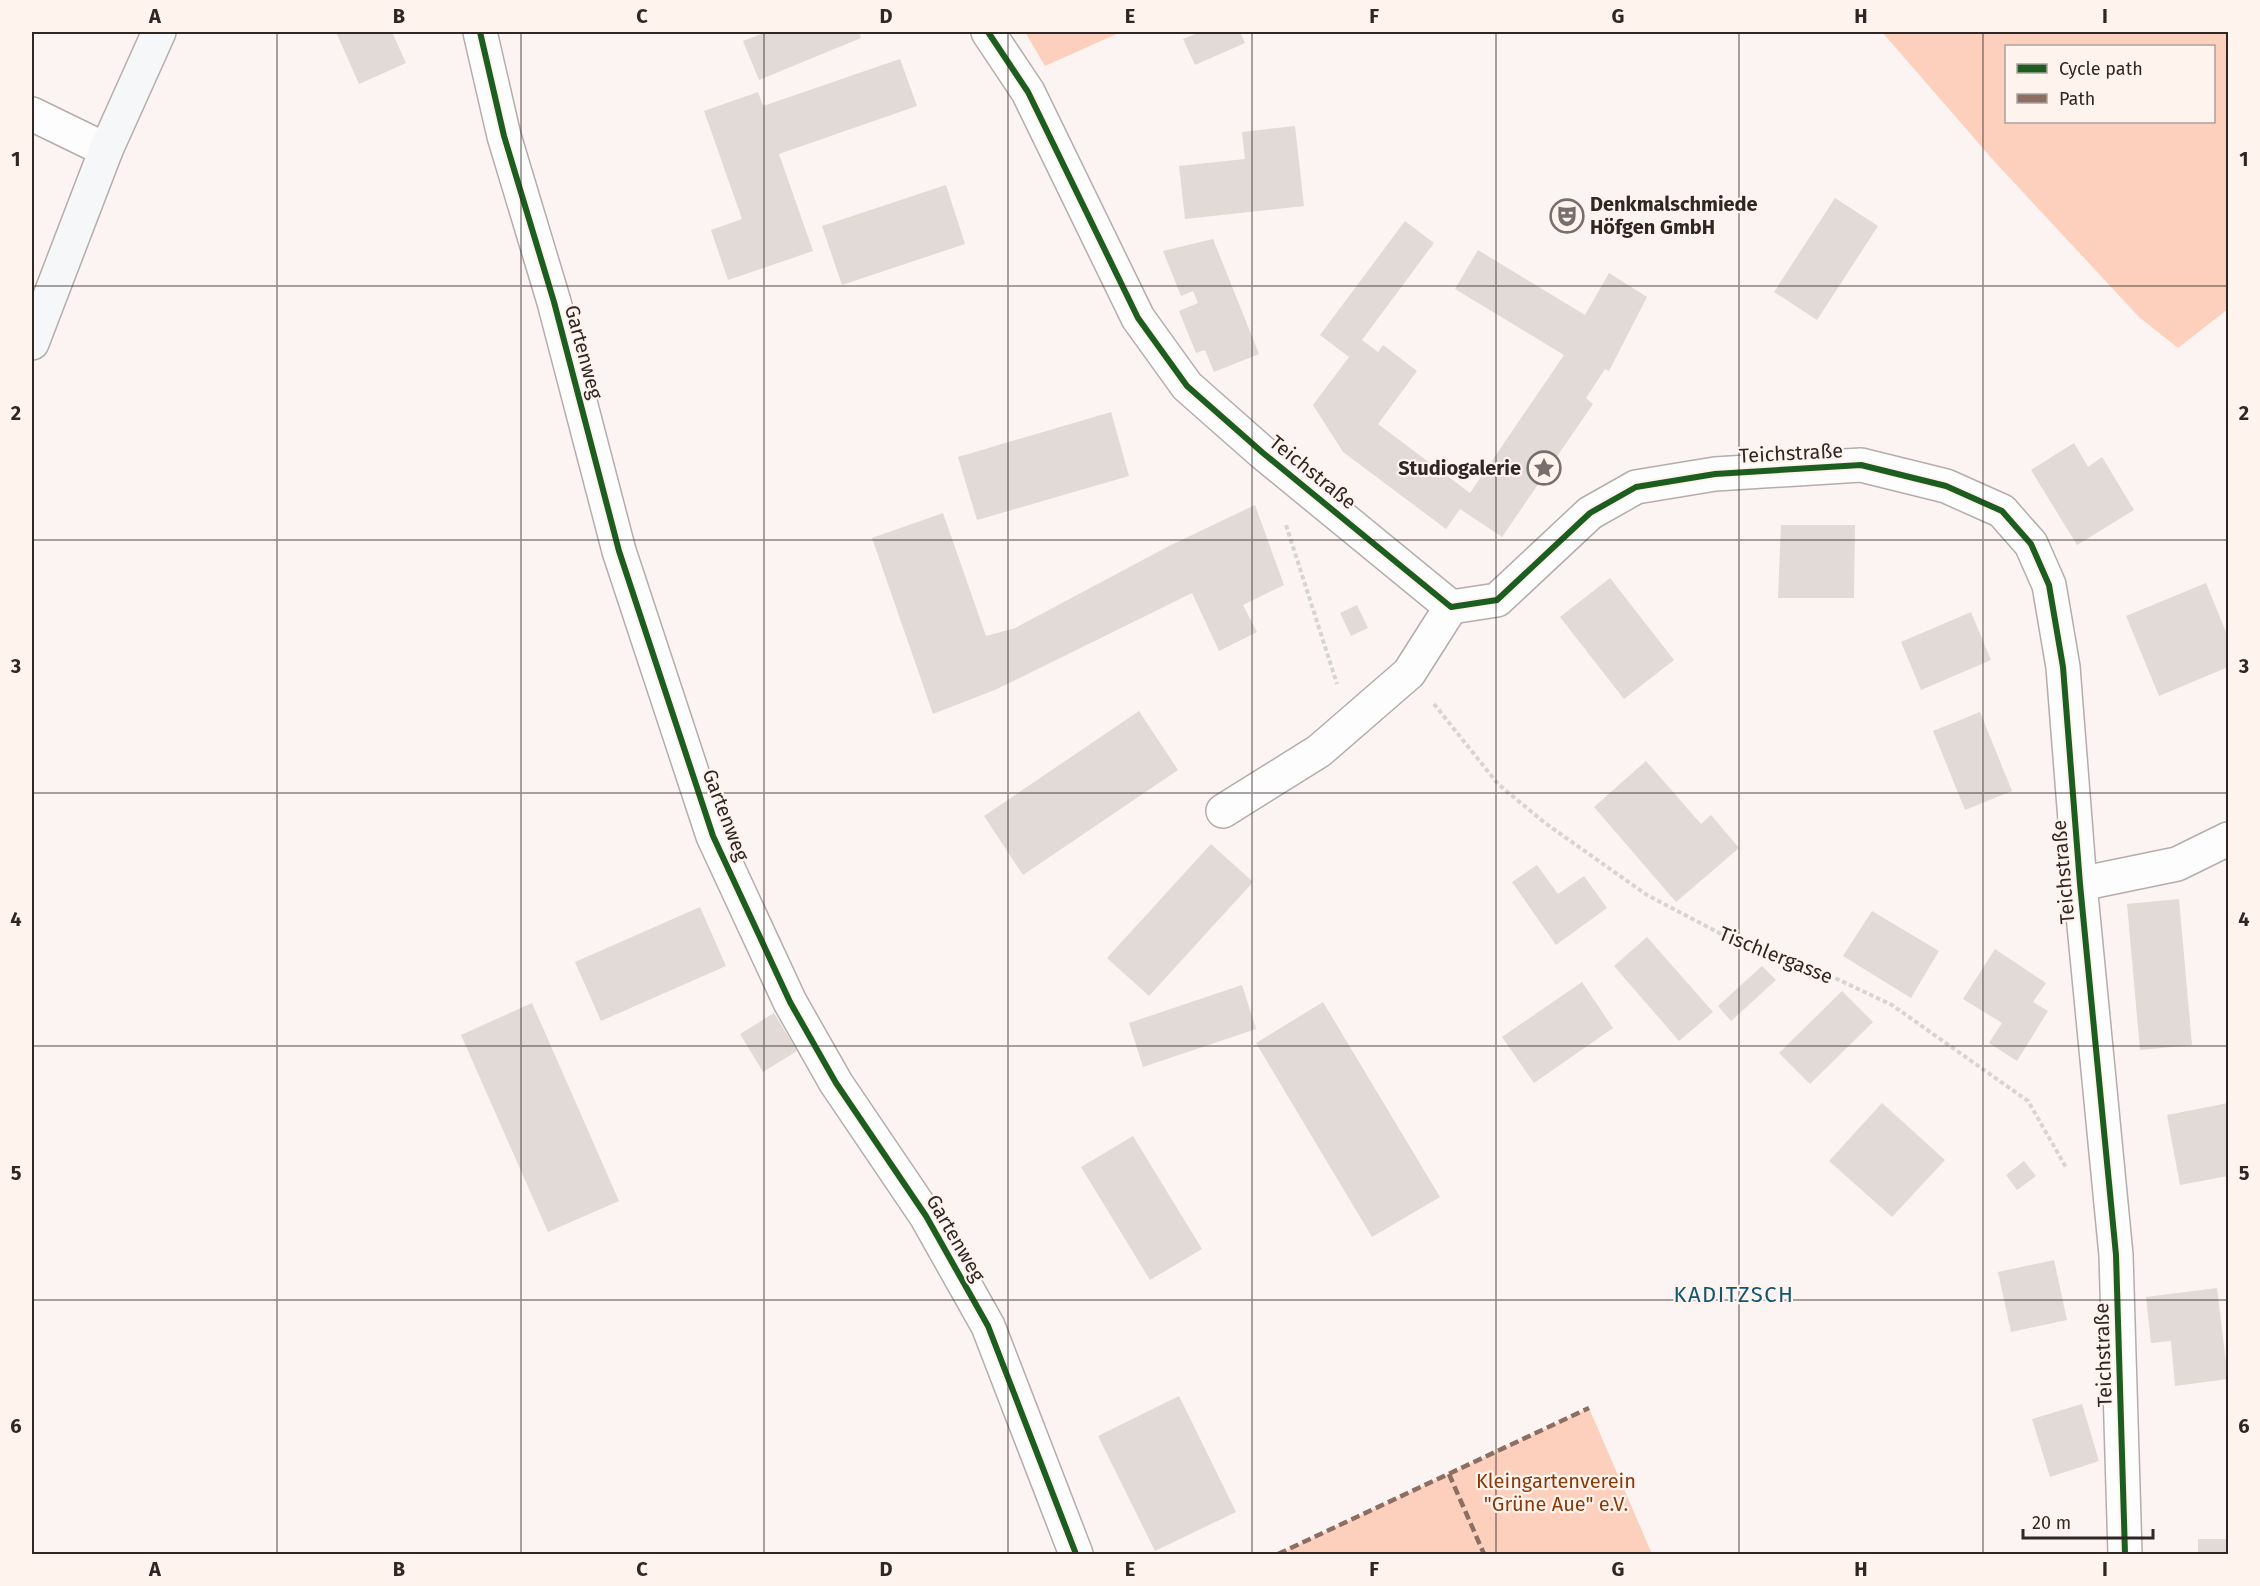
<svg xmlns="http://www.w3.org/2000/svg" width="2260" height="1586" font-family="'Fira Sans',sans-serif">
  <rect width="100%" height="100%" fill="#fbf4f2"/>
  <g fill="#fcd0bd" fill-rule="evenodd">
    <path d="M1025 32H1121L1045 66Z"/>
    <path d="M1882 32H2228V309L2178 348 2139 317 1994 161ZM2006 46H2214V122H2006Z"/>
    <path d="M1589 1408 1652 1554H1278Z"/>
  </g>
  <g fill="#e1dad7">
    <path d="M336 32H392L406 63 359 84Z"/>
    <path d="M766 32H859L861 38 759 80 743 41Z"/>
    <path d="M1200 32H1240L1245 43 1195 65 1183 39Z"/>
    <path d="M900 59 917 106 779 154 813 251 728 280 711 230 742 219 704 111 758 92 763 106Z"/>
    <path d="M1295 126 1304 206 1185 219 1179 166 1245 159 1242 132Z"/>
    <path d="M946 185 965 244 842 285 822 226Z"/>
    <path d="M1835 198 1878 226 1817 320 1774 292Z"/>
    <path d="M1405 221 1434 243 1362 340 1378 352 1383 345 1417 371 1378 424 1470 493 1564 355 1455 289 1478 250 1585 315 1609 273 1647 297 1609 371 1605 369 1586 398 1593 404 1502 537 1460 509 1446 529 1343 452 1313 405 1349 357 1320 335Z"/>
    <path d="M1213 239 1259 354 1214 372 1205 350 1196 353 1179 311 1198 303 1193 291 1181 296 1163 251Z"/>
    <path d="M1111 412 1129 476 977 520 958 457Z"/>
    <path d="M2074 443 2088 467 2102 457 2134 510 2077 545 2031 470Z"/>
    <path d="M1255 505 1284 585 1243 605 1257 632 1219 651 1192 593 997 689 933 714 872 538 943 513 986 636 1015 628 1169 546Z"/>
    <path d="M1781 525H1855L1854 598H1778Z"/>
    <path d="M1610 578 1674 660 1624 699 1560 617Z"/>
    <path d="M2206 583 2228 637V667L2159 696 2126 616Z"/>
    <path d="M1357 605 1368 628 1351 636 1340 613Z"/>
    <path d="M1971 612 1991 660 1921 690 1901 642Z"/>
    <path d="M1139 711 1178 770 1023 875 984 816Z"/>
    <path d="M1980 712 2012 791 1965 810 1933 731Z"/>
    <path d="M1646 761 1701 824 1711 815 1739 848 1676 902 1594 807Z"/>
    <path d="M1211 844 1253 882 1149 996 1107 958Z"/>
    <path d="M1537 865 1558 894 1584 876 1607 908 1556 945 1512 882Z"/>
    <path d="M2179 899 2192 1045 2140 1050 2127 904Z"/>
    <path d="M700 907 726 966 601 1021 575 962Z"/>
    <path d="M1872 911 1939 951 1911 998 1843 956Z"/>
    <path d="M1647 937 1713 1012 1679 1041 1614 966Z"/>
    <path d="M1995 949 2046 983 2033 1002 2048 1011 2017 1061 1989 1043 2002 1023 1963 999Z"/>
    <path d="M1762 966 1776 980 1731 1021 1718 1006Z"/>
    <path d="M1582 982 1613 1028 1534 1083 1502 1037Z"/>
    <path d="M1242 985 1256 1029 1143 1067 1129 1023Z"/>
    <path d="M1842 991 1873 1022 1810 1084 1779 1053Z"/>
    <path d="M1323 1002 1440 1197 1372 1237 1256 1043Z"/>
    <path d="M532 1003 619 1201 548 1232 461 1035Z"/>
    <path d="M774 1013 797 1051 763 1072 740 1034Z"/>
    <path d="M1882 1103 1945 1160 1892 1217 1829 1161Z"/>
    <path d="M2228 1103V1176L2180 1185 2167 1115Z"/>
    <path d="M1133 1136 1202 1249 1150 1280 1081 1167Z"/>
    <path d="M2024 1161 2036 1176 2017 1190 2006 1175Z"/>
    <path d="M2054 1260 2067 1320 2011 1332 1998 1272Z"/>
    <path d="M2217 1288 2228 1379 2175 1386 2171 1341 2151 1343 2146 1297Z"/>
    <path d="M1179 1396 1236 1512 1155 1551 1098 1436Z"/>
    <path d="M2082 1404 2099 1461 2050 1477 2032 1419Z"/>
    <rect x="2198" y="1539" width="30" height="15"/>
  </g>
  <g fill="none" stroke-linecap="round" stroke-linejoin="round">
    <g stroke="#b4adab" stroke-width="36">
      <g id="street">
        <path d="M480 32 504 136 554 302 619 551 713 836 790 1002 836 1083 926 1216 988 1326 1076 1554"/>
        <path d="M988 32 1028 92 1138 318 1187 386 1263 453 1451 607 1497 600 1590 513 1636 487 1715 474 1861 465 1946 486 2002 511 2031 544 2049 585 2063 667 2080 884 2116 1255 2125 1554"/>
        <path d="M32 114 106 150"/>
        <path d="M1223 811 1319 751 1409 673 1451 607"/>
        <path d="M2080 884 2177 864 2228 839"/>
      </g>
    </g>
    <g stroke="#b4adab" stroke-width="36">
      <path id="secondary" d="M32 343 106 150 159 32"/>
    </g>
    <g stroke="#d7d5d4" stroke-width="4" stroke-dasharray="4.5 3" stroke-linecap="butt">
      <path d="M1286 525 1337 684"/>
      <path d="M1434 704 1498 784 1545 823 1647 895 1744 946 1818 970 1892 1005 2028 1101 2067 1169"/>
    </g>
    <use href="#street" stroke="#fefdfd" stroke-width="33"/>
    <use href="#secondary" stroke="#f5f7f8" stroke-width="33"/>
    <g stroke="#8d6e63" stroke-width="4.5" stroke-dasharray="9 4.5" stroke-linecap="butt">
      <path d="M1449 1474 1484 1554"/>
      <path d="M1278 1554 1589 1408"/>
    </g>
    <g stroke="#fff3ee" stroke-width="10">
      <g id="cycleway">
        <path d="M480 32 504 136 554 302 619 551 713 836 790 1002 836 1083 926 1216 988 1326 1076 1554"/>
        <path d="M988 32 1028 92 1138 318 1187 386 1263 453 1451 607 1497 600 1590 513 1636 487 1715 474 1861 465 1946 486 2002 511 2031 544 2049 585 2063 667 2080 884 2116 1255 2125 1554"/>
      </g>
    </g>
    <use href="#cycleway" stroke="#1b5e20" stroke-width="6"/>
  </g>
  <path fill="none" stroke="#2f2724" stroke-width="1.5" stroke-opacity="0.55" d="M277 32V1554M521 32V1554M764 32V1554M1008 32V1554M1252 32V1554M1496 32V1554M1739 32V1554M1983 32V1554M32 286H2228M32 540H2228M32 793H2228M32 1046H2228M32 1300H2228"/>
  <defs>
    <g id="theatre-ring" transform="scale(1.725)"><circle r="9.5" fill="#fff3ee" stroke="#766f6c" stroke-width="1.5"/><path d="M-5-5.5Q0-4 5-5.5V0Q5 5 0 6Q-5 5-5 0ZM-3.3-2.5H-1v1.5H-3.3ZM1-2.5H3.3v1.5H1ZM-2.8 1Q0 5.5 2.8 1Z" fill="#766f6c"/></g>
    <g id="sight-ring" transform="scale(1.725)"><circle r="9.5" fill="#fff3ee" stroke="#766f6c" stroke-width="1.5"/><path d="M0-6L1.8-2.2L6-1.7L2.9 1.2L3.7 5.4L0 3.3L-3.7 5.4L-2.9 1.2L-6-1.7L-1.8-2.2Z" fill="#766f6c"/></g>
  </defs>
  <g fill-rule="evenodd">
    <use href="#theatre-ring" x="1567" y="216"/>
    <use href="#sight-ring" x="1544" y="468"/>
  </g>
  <g text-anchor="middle" stroke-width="4.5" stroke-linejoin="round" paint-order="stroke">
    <g font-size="20" font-weight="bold" fill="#2f2724" stroke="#fff3ee" text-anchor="start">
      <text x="1590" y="211">Denkmalschmiede<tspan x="1590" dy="23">Höfgen GmbH</tspan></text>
      <text x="1521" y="475" text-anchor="end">Studiogalerie</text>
    </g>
    <g font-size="20" fill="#2f2724" stroke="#fff3ee">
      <text transform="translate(584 352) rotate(75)" y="7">Gartenweg</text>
      <text transform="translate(1791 453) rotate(-3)" y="7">Teichstraße</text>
      <text transform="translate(1313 472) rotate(39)" y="7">Teichstraße</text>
      <text transform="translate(726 815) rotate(69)" y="7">Gartenweg</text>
      <text transform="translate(2063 872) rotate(-95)" y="7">Teichstraße</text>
      <text transform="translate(1776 955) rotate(22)" y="7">Tischlergasse</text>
      <text transform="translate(956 1238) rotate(60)" y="7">Gartenweg</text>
      <text transform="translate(2103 1355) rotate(-92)" y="7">Teichstraße</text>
    </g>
    <g font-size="20" fill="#8b3807" stroke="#fff3ee">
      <text x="1556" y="1488">Kleingartenverein<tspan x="1556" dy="23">"Grüne Aue" e.V.</tspan></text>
    </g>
    <g font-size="22" letter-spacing="1.5" fill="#115673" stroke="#fff3ee">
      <text x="1734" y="1302">KADITZSCH</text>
    </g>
  </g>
  <rect width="2260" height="1586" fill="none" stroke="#fff3ee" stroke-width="66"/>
  <rect x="2005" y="45" width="210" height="78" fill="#fff3ee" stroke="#aca19d" stroke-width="1.5"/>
  <rect x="2017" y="64" width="30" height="9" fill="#1b5e20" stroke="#aca19d" stroke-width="1.5"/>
  <text x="2059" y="75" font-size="18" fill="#2f2724">Cycle path</text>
  <rect x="2017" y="94" width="30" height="9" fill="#8d6e63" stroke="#aca19d" stroke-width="1.5"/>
  <text x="2059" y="105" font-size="18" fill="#2f2724">Path</text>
  <path d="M2023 1529v9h130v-9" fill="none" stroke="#2f2724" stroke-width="3"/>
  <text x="2032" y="1529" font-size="18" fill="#2f2724" stroke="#fff3ee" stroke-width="4.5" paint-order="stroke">20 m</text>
  <rect x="33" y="33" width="2194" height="1520" fill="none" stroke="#2f2724" stroke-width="2"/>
  <g font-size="20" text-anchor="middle" font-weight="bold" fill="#2f2724">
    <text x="155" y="23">A</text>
    <text x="399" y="23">B</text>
    <text x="642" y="23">C</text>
    <text x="886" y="23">D</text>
    <text x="1130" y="23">E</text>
    <text x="1374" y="23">F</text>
    <text x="1618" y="23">G</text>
    <text x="1861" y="23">H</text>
    <text x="2105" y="23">I</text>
    <text x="16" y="166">1</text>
    <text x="2244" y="166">1</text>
    <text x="16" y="420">2</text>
    <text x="2244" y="420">2</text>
    <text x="16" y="673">3</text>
    <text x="2244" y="673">3</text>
    <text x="16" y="926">4</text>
    <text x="2244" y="926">4</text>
    <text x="16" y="1180">5</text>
    <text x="2244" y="1180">5</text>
    <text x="16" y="1433">6</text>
    <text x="2244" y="1433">6</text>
    <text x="155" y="1576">A</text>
    <text x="399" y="1576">B</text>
    <text x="642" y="1576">C</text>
    <text x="886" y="1576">D</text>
    <text x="1130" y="1576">E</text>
    <text x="1374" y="1576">F</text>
    <text x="1618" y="1576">G</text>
    <text x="1861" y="1576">H</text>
    <text x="2105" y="1576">I</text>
  </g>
</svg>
